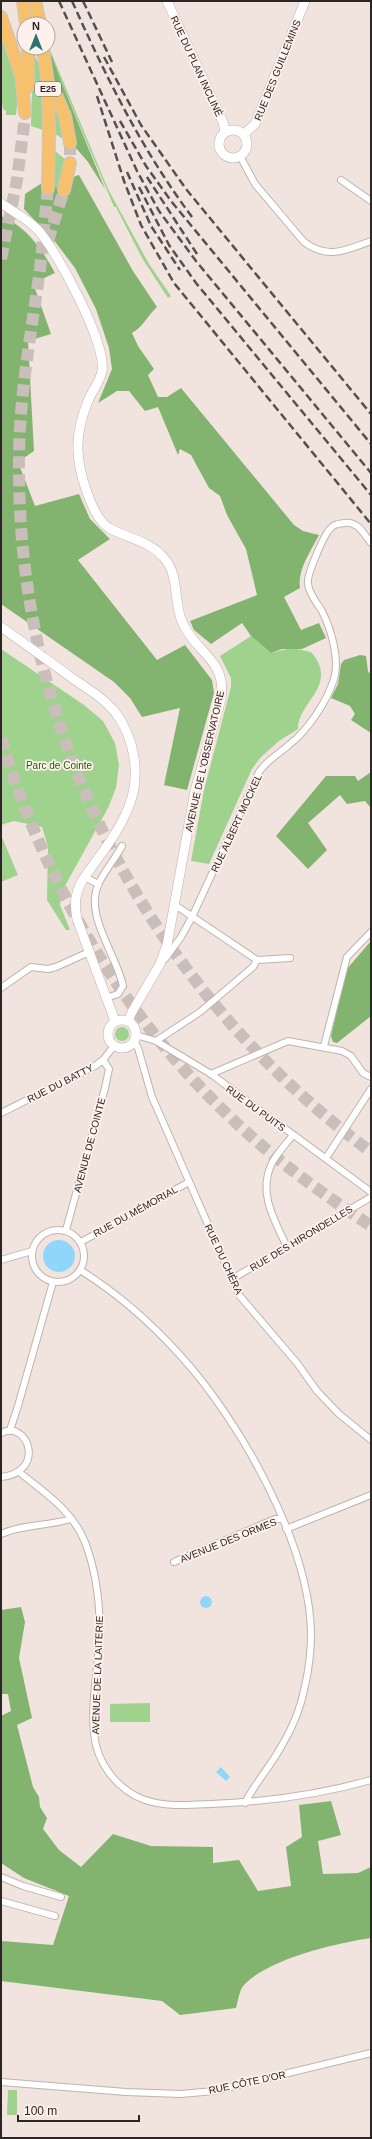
<svg xmlns="http://www.w3.org/2000/svg" width="372" height="2139" font-family="Helvetica,sans-serif">
  <rect width="100%" height="100%" fill="#f1e4df"/>
  <g fill="#9fd28d">
    <path d="M1 31C11 58 21 85 16 115H6V111L3 109 1 96Z"/>
    <path d="M48 45 108 189 149 264 171 296 168 298 142 258 116 207H114L61 81Z"/>
    <path d="M33 50 40 68 43 97H53L67 141 55 134 31 126Z"/>
    <path d="M54 150 66 160 61 190 52 185Z"/>
    <path d="M251 636 271 653 292 648 311 652C340 685 297 703 298 729L279 741 260 758 252 769 209 864 191 861 204 790 231 687V678L220 656Z"/>
    <path d="M1 649 84 705 103 721 115 743 119 765 116 788 108 808 61 893 60 905 70 930H66L47 900 48 847 42 827 14 821 1 825Z"/>
    <path d="M1 835 18 875 1 882Z"/>
    <circle cx="122" cy="1034" r="7"/>
    <path d="M150 1703V1722H110V1704Z"/>
    <path d="M8 2090H17V2115H7Z"/>
  </g>
  <g fill="#82b470">
    <path d="M48 45 61 81 105 189 88 162 75 147 63 100 51 72Z"/>
    <path d="M79 175 133 271 157 307C148 315 142 328 132 333L138 346 154 369 148 375 158 397H167L181 388 294 525 303 531 319 535C311 551 297 570 300 588L284 597 301 630 319 623 326 638 302 649H282L271 653 251 636 242 623 211 644 194 630 190 621 257 595 246 549 227 515 220 496 209 488 191 455 180 449 178 455 158 407 145 411 129 391H117L98 403 112 369 109 348 96 309 75 268 56 243 24 209 25 194 45 181 61 190H68L73 177Z"/>
    <path d="M1 216C26 226 42 249 55 273L33 283 51 334 28 341 34 451 18 462 35 506 79 494 90 519 110 539 78 560 157 660 185 645 212 680 214 693 187 790 164 785 180 708 142 717 130 698 114 682 1 604Z"/>
    <path d="M360 655 366 656 368 671 371 675V733L351 720 355 714 350 706 331 698 338 684 341 664 344 660Z"/>
    <path d="M371 772V808L365 801 347 804 340 795 308 823 327 850 308 869 276 836 326 776H355L358 781Z"/>
    <path d="M371 941V1016L337 1043 333 1042 331 1036 346 970Z"/>
    <path d="M21 1607 25 1622 19 1658 32 1718 17 1725 33 1787 39 1797 40 1807 47 1818 43 1829 59 1850 81 1867 113 1834 151 1846 213 1847V1863L239 1860 258 1891 291 1886 286 1847 302 1837 299 1805 331 1801 341 1835 318 1841 323 1874 358 1873 371 1867V1938C336 1943 268 1959 244 1985 239 1990 238 2002 236 2008L180 2015 162 2001 1 1981V1941L53 1945 69 1896 24 1878 1 1863V1716L11 1711 8 1694H1V1610Z"/>
  </g>
  <g fill="#90d6fa">
    <circle cx="59" cy="1256" r="16"/>
    <circle cx="206" cy="1602" r="6"/>
    <path d="M221 1767 230 1777 226 1781 216 1772Z"/>
  </g>
  <g fill="none" stroke-linecap="round" stroke-linejoin="round">
    <g stroke="#c9beba" stroke-width="12" stroke-dasharray="12 6" stroke-linecap="butt">
      <path d="M70 143V163"/>
      <path d="M48 188C45 215 43 242 40 269 31 336 18 401 19 469 19 741 153 991 371 1152"/>
      <path d="M48 241 64 190"/>
      <path d="M1 259 17 180 25 117"/>
      <path d="M1 738C43 879 120 1012 227 1114 271 1157 320 1192 371 1226"/>
    </g>
    <g stroke="#bfb3ae" stroke-width="8">
      <g id="street">
        <path d="M240 156 255 184 304 242C328 260 346 250 371 241"/>
        <path d="M341 180 371 201"/>
        <path d="M85 877 98 884"/>
        <path d="M175 905 257 960"/>
        <path d="M165 959 181 937 192 917 259 772C268 759 279 754 290 744 309 729 327 701 334 679 340 659 331 629 322 611 317 603 309 594 308 584 306 576 324 535 330 529 334 524 338 524 344 523 358 521 363 533 371 543"/>
        <path d="M257 960 290 958"/>
        <path d="M1 988 31 967 48 969 56 967 89 952"/>
        <path d="M106 998 118 994 123 986C117 955 83 914 99 883 105 870 115 859 122 846"/>
        <path d="M136 1035 156 1041 211 1074 371 1192"/>
        <path d="M156 1041 200 1012 253 967 257 960"/>
        <path d="M134 1042 138 1048 152 1097 239 1295 297 1363 317 1391 339 1414 371 1440"/>
        <path d="M324 1046 347 957 371 932"/>
        <path d="M211 1074 288 1041 342 1051 351 1056 363 1073 371 1077"/>
        <path d="M1 1113 95 1066 103 1060 114 1046"/>
        <path d="M326 1158 371 1089"/>
        <circle cx="58" cy="1256" r="26"/>
        <path d="M66 1230 105 1088 109 1069 103 1060"/>
        <path d="M81 1242 189 1182"/>
        <path d="M287 1247C275 1221 258 1194 271 1165 276 1154 286 1144 293 1135"/>
        <path d="M1 1260 32 1251"/>
        <path d="M80 1270C117 1293 150 1322 179 1354 239 1419 309 1543 311 1632 311 1650 309 1669 305 1686 301 1707 292 1729 281 1747 270 1767 255 1783 245 1803"/>
        <path d="M232 1279 371 1197"/>
        <path d="M10 1430 18 1406 53 1282"/>
        <path d="M1 1433C29 1419 46 1473 1 1477"/>
        <path d="M19 1472C45 1493 72 1510 85 1542 97 1574 101 1611 99 1645 97 1674 91 1704 94 1733 96 1762 117 1790 145 1800 166 1807 189 1805 211 1804 266 1802 318 1795 371 1780"/>
        <path d="M286 1529 371 1495"/>
        <path d="M1 1534C23 1524 48 1526 71 1519"/>
        <path d="M174 1562 275 1519H281"/>
        <path d="M1 1877 23 1886 61 1897"/>
        <path d="M1 1901 55 1916"/>
        <path d="M1 2082 126 2092 181 2094 214 2091 371 2053"/>
      </g>
    </g>
    <g stroke="#bfb3ae" stroke-width="10">
      <g id="secondary">
        <path d="M167 1 223 122 225 132"/>
        <circle cx="233" cy="144" r="14"/>
        <path d="M244 134 255 124 305 1"/>
        <path d="M1 203C13 212 28 219 38 230 57 251 107 344 102 371 100 382 92 391 88 401 74 435 75 461 88 495 92 506 99 522 109 528 127 538 150 541 164 558 180 575 173 604 183 624 197 654 227 660 221 699L195 791 167 945 160 964 132 1012 128 1021"/>
        <path d="M1 627C25 644 49 661 72 678 87 688 103 698 115 712 135 738 141 776 129 806 119 833 98 857 82 881 75 894 74 904 77 919L115 1021"/>
        <circle cx="122" cy="1034" r="14"/>
      </g>
    </g>
    <g stroke="#c8c7c6" stroke-width="14">
      <g id="highway">
        <path d="M35 1 40 24"/>
        <path d="M1 17 21 75 25 113"/>
        <path d="M28 48V87"/>
        <path d="M53 88 65 116 70 143"/>
        <path d="M48 188 49 131"/>
        <path d="M64 190 70 163"/>
      </g>
    </g>
    <use href="#street" stroke="#fff" stroke-width="6"/>
    <use href="#secondary" stroke="#fff" stroke-width="9"/>
    <use href="#highway" stroke="#f6c06d" stroke-width="12"/>
    <g stroke="#57504d" stroke-width="2.5" stroke-dasharray="8 4" stroke-linecap="butt">
      <path d="M59 1 137 171 159 211 196 261 371 473"/>
      <path d="M72 1C106 77 142 150 192 217"/>
      <path d="M83 1 112 62"/>
      <path d="M104 57 141 125 186 189 371 414"/>
      <path d="M97 96 124 181 141 225 174 283 371 524"/>
      <path d="M120 121 146 166 171 201 371 444"/>
      <path d="M127 172 151 226 180 270"/>
      <path d="M147 177 197 254"/>
      <path d="M139 187 169 245 196 283 371 495"/>
    </g>
    <g stroke="#c8c7c6" stroke-width="14" stroke-linecap="butt">
      <g id="highway-bridge">
        <path d="M23 1 26 24"/>
        <path d="M43 48 48 85 49 131"/>
      </g>
    </g>
    <use href="#highway-bridge" stroke="#f6c06d" stroke-width="12"/>
  </g>
  <g text-anchor="middle" stroke-width="3.5" stroke-linejoin="round" paint-order="stroke">
    <rect fill="#fef1ec" stroke="#6a6360" stroke-width="1" x="35" y="82" width="26" height="14" rx="3"/>
    <g font-size="9" font-weight="bold" fill="#2b2624">
      <text x="48" y="92">E25</text>
    </g>
    <g font-size="10" fill="#2b2624" stroke="#fef1ec">
      <text transform="translate(197 66) rotate(65)" y="4">RUE DU PLAN INCLINÉ</text>
      <text transform="translate(277 70) rotate(-68)" y="4">RUE DES GUILLEMINS</text>
      <text transform="translate(204 761) rotate(-77)" y="4">AVENUE DE L'OBSERVATOIRE</text>
      <text transform="translate(236 823) rotate(-65)" y="4">RUE ALBERT MOCKEL</text>
      <text transform="translate(60 1083) rotate(-27)" y="4">RUE DU BATTY</text>
      <text transform="translate(256 1108) rotate(36)" y="4">RUE DU PUITS</text>
      <text transform="translate(89 1145) rotate(-75)" y="4">AVENUE DE COINTE</text>
      <text transform="translate(135 1211) rotate(-29)" y="4">RUE DU MÉMORIAL</text>
      <text transform="translate(301 1238) rotate(-31)" y="4">RUE DES HIRONDELLES</text>
      <text transform="translate(224 1259) rotate(65)" y="4">RUE DU CHÉRA</text>
      <text transform="translate(228 1540) rotate(-22)" y="4">AVENUE DES ORMES</text>
      <text transform="translate(97 1675) rotate(-88)" y="4">AVENUE DE LA LAITERIE</text>
      <text transform="translate(247 2082) rotate(-12)" y="4">RUE CÔTE D'OR</text>
    </g>
    <g font-size="10" fill="#26550f" stroke="#fef1ec">
      <text x="59" y="769">Parc de Cointe</text>
    </g>
  </g>
  <rect width="372" height="2139" fill="none" stroke="#2b2624" stroke-width="4"/>
  <g transform="translate(36 36)"><circle r="19" fill="#fef1ec" stroke="#aaa09c"/>
  <path d="M0-3L7 15L0 10L-7 15Z" fill="#297371"/>
  <text y="-6" font-size="11" font-weight="bold" text-anchor="middle" fill="#2b2624">N</text>
  </g>
  <path d="M18 2115v6h121v-6" fill="none" stroke="#2b2624" stroke-width="2"/>
  <text x="24" y="2115" font-size="12" fill="#2b2624" stroke="#fef1ec" stroke-width="3" paint-order="stroke">100 m</text>
</svg>
